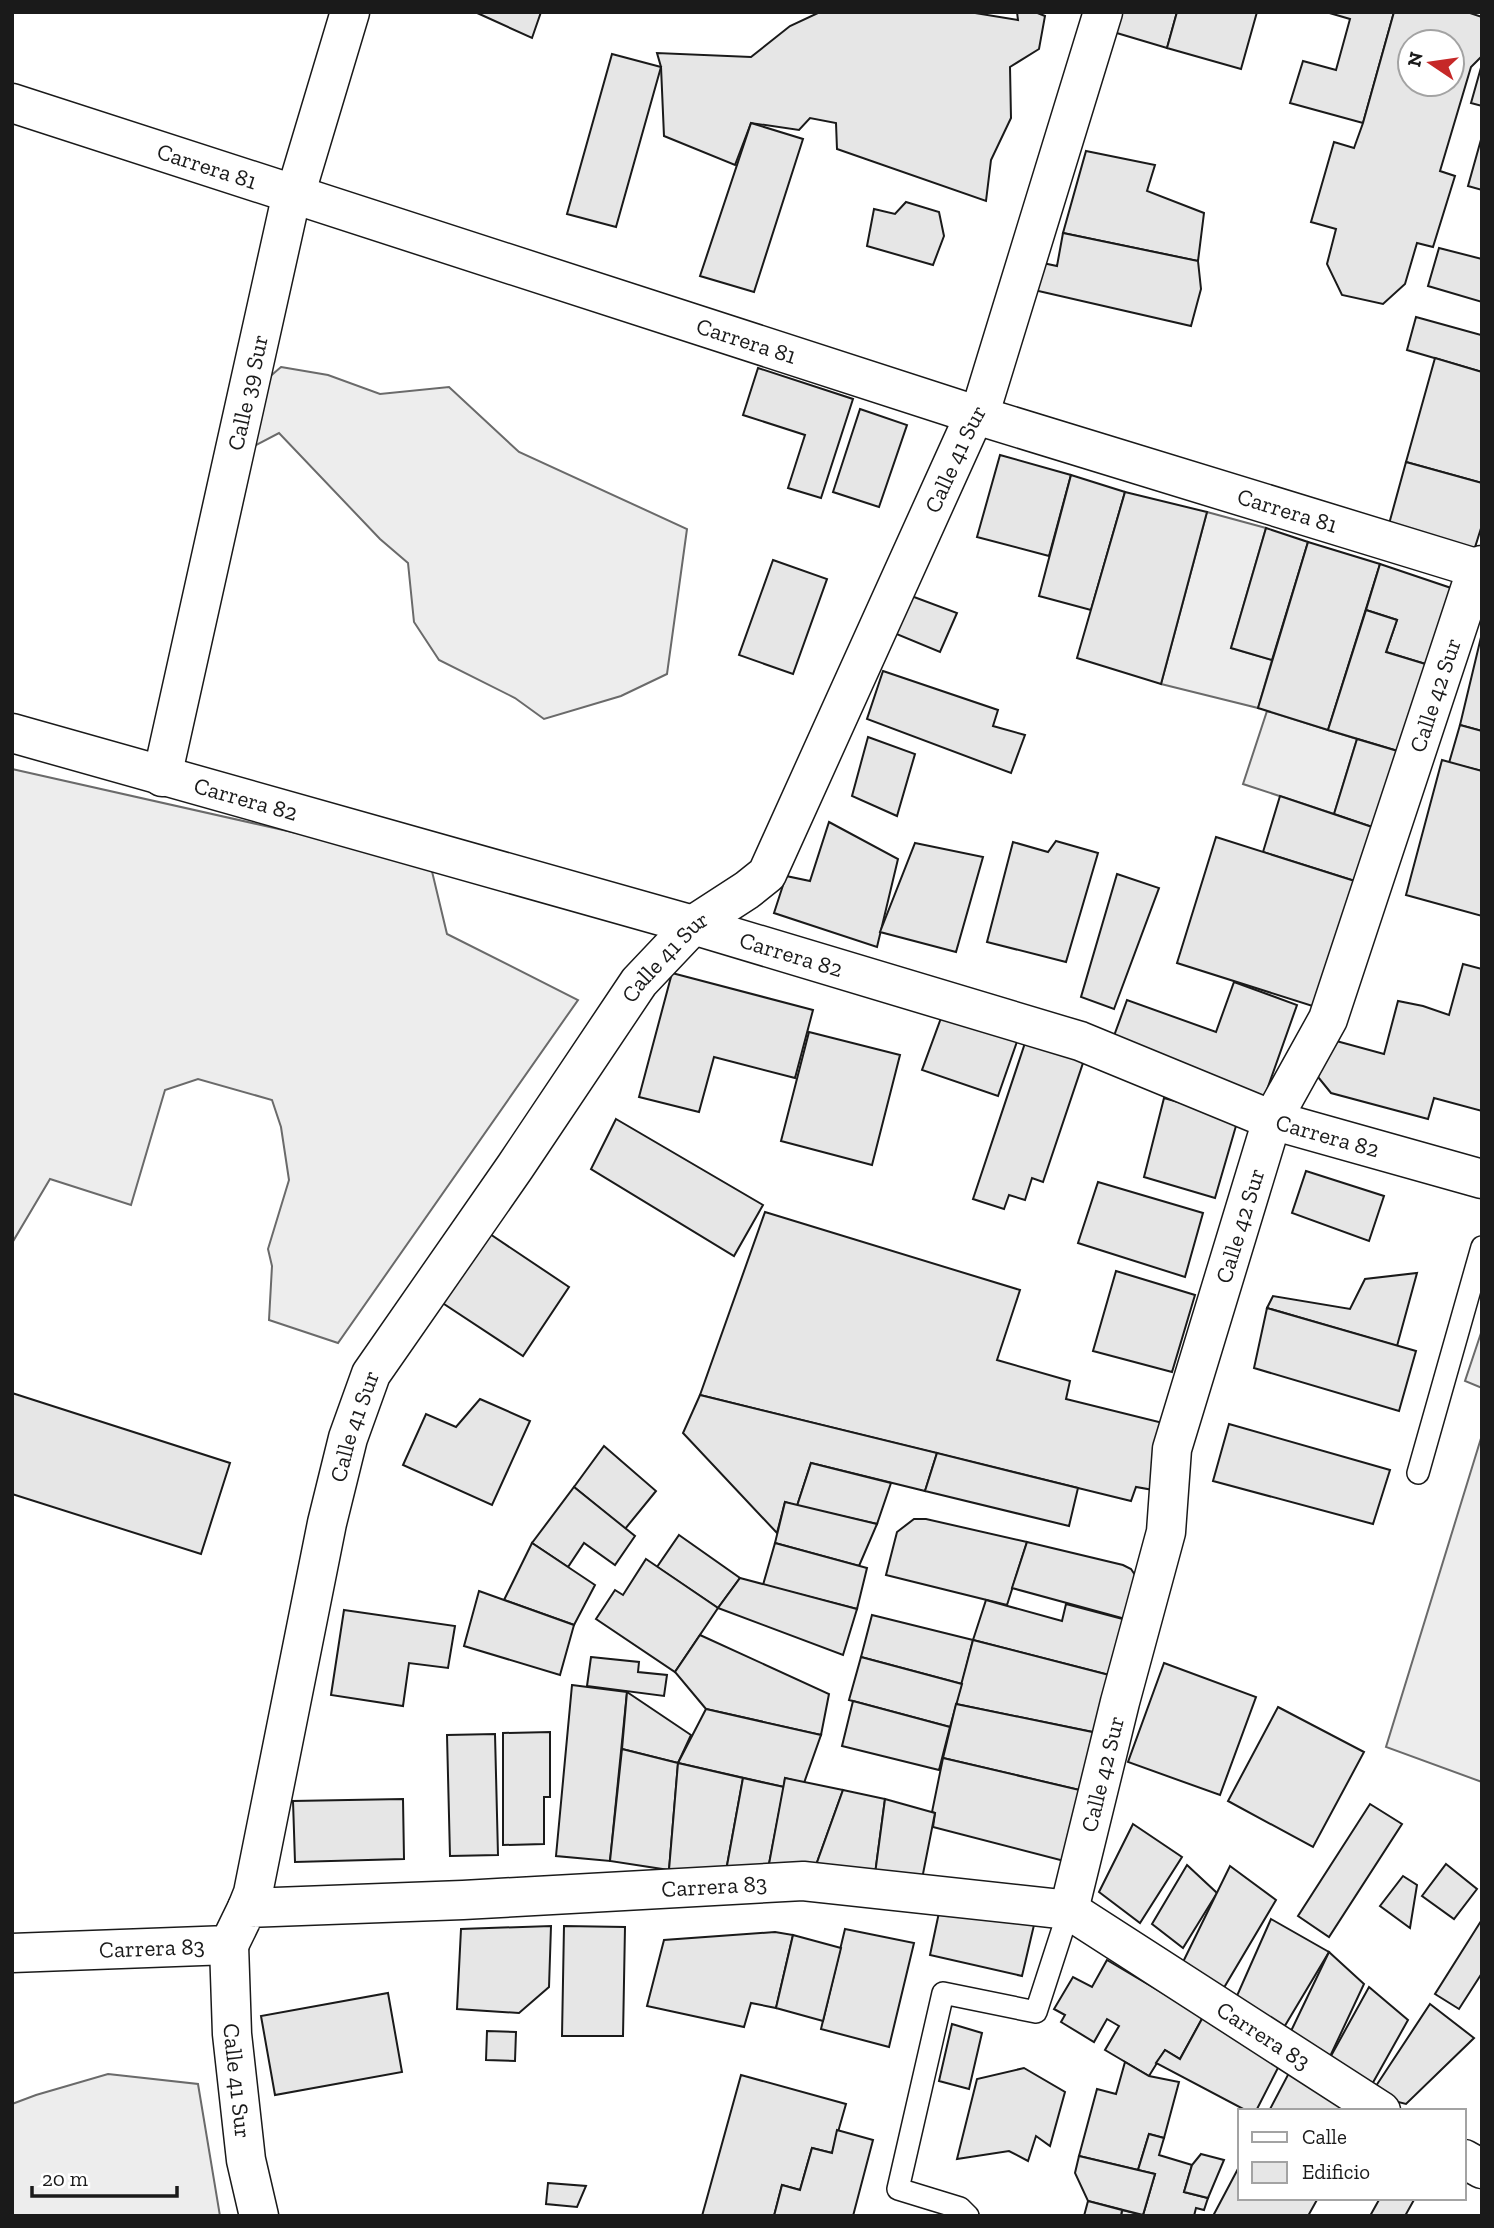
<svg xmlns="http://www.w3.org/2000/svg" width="1494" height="2228" font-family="'Zilla Slab',serif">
  <rect width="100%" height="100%" fill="#fff"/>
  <g fill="#ededed" stroke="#6a6a6a" stroke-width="2">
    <path d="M281 367 328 375 380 394 449 387 519 452 687 529 667 674 621 696 544 719 515 698 439 660 414 622 408 563 380 539 279 433 243 452 246 397Z"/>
    <path d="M1207 512 1266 528 1231 648 1272 660 1258 708 1161 684Z"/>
    <path d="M1267 711 1357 739 1334 814 1243 784Z"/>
    <path d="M12 769 430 863 447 934 578 1000 338 1343 269 1320 272 1266 268 1249 289 1180 281 1127 272 1100 198 1079 165 1090 131 1205 50 1179 12 1243Z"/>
    <path d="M1482 1330V1388L1465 1381Z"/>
    <path d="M1482 1435V1782L1386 1747Z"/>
    <path d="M108 2074 198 2084 220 2216H12V2104L36 2095Z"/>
  </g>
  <g fill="#e6e6e6" stroke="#1a1a1a" stroke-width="2" fill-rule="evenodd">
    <path d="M475 12H541L532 38Z"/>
    <path d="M820 12H969L1018 20 1017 12H1035L1045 16 1039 49 1010 67 1011 118 991 160 986 201 837 149 836 123 810 118 799 130 751 123 735 165 664 136 661 67 657 53 751 57 790 26Z"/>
    <path d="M1114 12H1177L1167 48 1110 31Z"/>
    <path d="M1177 12H1257L1241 69 1167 48Z"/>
    <path d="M1326 12H1394L1363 123 1290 103 1303 61 1336 70 1350 19Z"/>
    <path d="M1394 12H1467L1482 17V56L1471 67 1440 171 1455 176 1433 247 1417 243 1405 284 1383 304 1342 295 1327 264 1336 229 1311 222 1334 142 1354 148 1363 123ZM1410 42H1452V84H1410Z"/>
    <path d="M612 54 661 67 616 227 567 214Z"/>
    <path d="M1482 64V106L1471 103Z"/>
    <path d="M751 123 803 139 754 292 700 276Z"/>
    <path d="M1482 136V190L1468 186Z"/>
    <path d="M1086 151 1155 165 1147 191 1204 213 1198 261 1063 233Z"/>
    <path d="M906 202 939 212 944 236 933 265 867 246 874 209 895 214Z"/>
    <path d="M1063 233 1198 261 1201 289 1191 326 1034 290 1038 262 1057 266Z"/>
    <path d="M1439 248 1482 259V302L1428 286Z"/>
    <path d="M1416 317 1481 335 1482 331V372L1407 350Z"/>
    <path d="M1435 358 1482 372V483L1406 462Z"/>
    <path d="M758 368 853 399 821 498 788 488 805 435 743 415Z"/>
    <path d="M860 409 907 425 879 507 833 492Z"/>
    <path d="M1000 455 1071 475 1049 556 977 537Z"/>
    <path d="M1406 462 1482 483V525L1471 560 1386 535Z"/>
    <path d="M1071 475 1125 492 1091 610 1039 596Z"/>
    <path d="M1125 492 1207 512 1161 684 1077 658Z"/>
    <path d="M1266 528 1308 542 1272 660 1231 648Z"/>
    <path d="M1308 542 1380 564 1328 730 1258 708Z"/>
    <path d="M773 560 827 579 793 674 739 655Z"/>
    <path d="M1380 564 1457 590 1432 666 1386 652 1397 620 1366 610Z"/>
    <path d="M906 594 957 613 940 652 894 633Z"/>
    <path d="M1366 610 1397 620 1386 652 1432 666 1401 752 1328 730Z"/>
    <path d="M1482 633V731L1460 725Z"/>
    <path d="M883 671 998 710 993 726 1025 735 1011 773 867 719Z"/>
    <path d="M1460 725 1482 731V771L1449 763Z"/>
    <path d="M868 737 915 754 897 816 852 796Z"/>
    <path d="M1357 739 1401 752 1378 829 1334 814Z"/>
    <path d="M1442 760 1482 771V916L1406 895Z"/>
    <path d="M1280 796 1378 829 1361 883 1263 852Z"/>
    <path d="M829 822 898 859 877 947 774 913 786 876 810 881Z"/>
    <path d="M1216 837 1361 883 1322 1009 1177 963Z"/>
    <path d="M1056 841 1098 853 1066 962 987 942 1013 842 1048 852Z"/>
    <path d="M915 843 983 857 956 952 880 932Z"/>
    <path d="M1117 874 1159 888 1114 1009 1081 997Z"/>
    <path d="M1463 964 1482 969V1111L1434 1098 1428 1119 1331 1093 1318 1077 1329 1039 1384 1054 1398 1001 1423 1006 1449 1015Z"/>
    <path d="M672 973 813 1010 795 1078 714 1057 699 1112 639 1097Z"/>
    <path d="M1234 982 1297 1005 1263 1101 1110 1047 1127 1000 1216 1032Z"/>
    <path d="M952 988 1028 1010 998 1096 922 1070Z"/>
    <path d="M1029 1031 1087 1051 1043 1182 1032 1178 1025 1200 1009 1195 1004 1209 973 1199Z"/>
    <path d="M809 1032 900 1055 872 1165 781 1141Z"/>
    <path d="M1164 1098 1238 1119 1215 1198 1144 1177Z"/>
    <path d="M616 1119 763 1205 734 1256 591 1169Z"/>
    <path d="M1306 1171 1384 1196 1369 1241 1292 1213Z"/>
    <path d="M1098 1182 1203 1213 1185 1277 1078 1243Z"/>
    <path d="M765 1212 1020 1290 997 1360 1070 1381 1066 1399 1167 1424 1159 1491 1136 1487 1131 1501 700 1395Z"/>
    <path d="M487 1232 569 1287 523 1356 441 1302Z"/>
    <path d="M1116 1271 1195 1295 1172 1372 1093 1351Z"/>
    <path d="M1417 1273 1397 1346 1267 1308 1273 1296 1350 1309 1365 1279Z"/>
    <path d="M1267 1308 1416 1351 1399 1411 1254 1368Z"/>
    <path d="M12 1393 230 1463 201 1554 12 1494Z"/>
    <path d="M700 1395 937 1453 925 1491 811 1463 797 1506 785 1502 777 1533 683 1433Z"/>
    <path d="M480 1399 530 1421 492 1505 403 1465 426 1414 456 1427Z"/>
    <path d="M1229 1424 1390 1470 1373 1524 1213 1481Z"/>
    <path d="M604 1446 656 1491 625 1529 574 1487Z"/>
    <path d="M937 1453 1078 1488 1069 1526 925 1491Z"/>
    <path d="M811 1463 891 1483 877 1524 797 1506Z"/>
    <path d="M574 1487 635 1536 615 1565 584 1543 568 1567 532 1543Z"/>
    <path d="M785 1502 877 1524 859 1566 775 1543Z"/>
    <path d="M914 1519H926L1027 1542 1007 1605 886 1575 897 1532Z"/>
    <path d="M679 1535 740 1578 718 1608 657 1567Z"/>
    <path d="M1027 1542 1123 1565 1131 1569 1135 1575 1129 1620 1012 1588Z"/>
    <path d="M532 1543 595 1585 574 1625 504 1600Z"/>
    <path d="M775 1543 867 1568 857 1609 763 1585Z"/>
    <path d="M646 1559 718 1608 675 1672 596 1619 615 1590 623 1595Z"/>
    <path d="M740 1578 857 1609 843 1655 718 1608Z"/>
    <path d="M479 1591 574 1625 560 1675 464 1646Z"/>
    <path d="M986 1600 1062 1621 1066 1604 1134 1622 1113 1676 973 1640Z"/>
    <path d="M344 1610 455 1626 448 1668 409 1663 403 1706 331 1695Z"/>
    <path d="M872 1615 973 1640 962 1684 861 1657Z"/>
    <path d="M700 1635 829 1694 821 1735 706 1709 675 1672Z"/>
    <path d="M973 1640 1113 1676 1098 1733 956 1704Z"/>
    <path d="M591 1657 639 1662 638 1672 667 1675 664 1696 587 1686Z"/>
    <path d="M861 1657 962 1684 950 1727 849 1700Z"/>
    <path d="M1164 1663 1256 1697 1220 1795 1128 1762Z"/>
    <path d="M572 1685 627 1692 610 1861 556 1856Z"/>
    <path d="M627 1692 691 1735 678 1763 622 1749Z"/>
    <path d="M853 1701 950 1727 939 1770 842 1746Z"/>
    <path d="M956 1704 1102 1734 1088 1792 943 1758Z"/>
    <path d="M1278 1707 1364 1752 1313 1847 1228 1801Z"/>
    <path d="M706 1709 821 1735 804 1783 785 1778 784 1787 678 1763Z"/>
    <path d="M550 1732V1797H544V1844L503 1845V1733Z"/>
    <path d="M495 1734 498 1855 450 1856 447 1735Z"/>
    <path d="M622 1749 678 1763 669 1870 610 1861Z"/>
    <path d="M943 1758 1088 1792 1072 1863 933 1827 935 1813 932 1812Z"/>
    <path d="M678 1763 743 1778 726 1871 669 1870Z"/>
    <path d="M743 1778 784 1787 769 1864 726 1871Z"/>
    <path d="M785 1778 843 1790 815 1868 769 1864Z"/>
    <path d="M843 1790 885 1799 875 1874 815 1868Z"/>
    <path d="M403 1799 404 1859 295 1862 293 1801Z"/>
    <path d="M885 1799 935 1813 922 1879 875 1874Z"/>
    <path d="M1370 1804 1402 1824 1329 1937 1298 1916Z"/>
    <path d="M1133 1824 1182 1857 1140 1923 1099 1892Z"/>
    <path d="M1446 1864 1477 1889 1454 1919 1422 1896Z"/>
    <path d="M1187 1865 1217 1893 1183 1948 1152 1924Z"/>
    <path d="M1230 1866 1276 1900 1222 1991 1183 1962Z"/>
    <path d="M1403 1876 1417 1885 1410 1928 1380 1906Z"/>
    <path d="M941 1903 1034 1925 1022 1976 930 1955Z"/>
    <path d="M1271 1919 1329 1952 1280 2034 1232 2007Z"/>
    <path d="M1481 1921 1482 1973 1459 2009 1435 1994Z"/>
    <path d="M551 1926 549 1987 519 2013 457 2009 461 1929Z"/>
    <path d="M564 1926 625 1927 623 2036H562Z"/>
    <path d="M845 1929 914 1943 889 2047 821 2029Z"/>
    <path d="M775 1932 793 1935 776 2008 751 2003 744 2027 647 2006 664 1940Z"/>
    <path d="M793 1935 841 1948 823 2021 776 2008Z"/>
    <path d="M1329 1952 1364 1984 1326 2065 1291 2031Z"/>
    <path d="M1107 1960 1203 2017 1180 2059 1165 2050 1149 2076 1105 2050 1119 2026 1107 2019 1094 2042 1061 2022 1065 2015 1054 2009 1073 1977 1092 1987Z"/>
    <path d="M1369 1987 1408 2020 1366 2095 1326 2065Z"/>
    <path d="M388 1993 402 2072 275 2095 261 2016Z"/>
    <path d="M1430 2004 1474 2038 1406 2104 1370 2095Z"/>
    <path d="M1203 2017 1281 2062 1256 2111H1247L1156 2063 1165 2050 1180 2059Z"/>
    <path d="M952 2024 982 2033 969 2089 939 2081Z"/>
    <path d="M487 2031 516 2032 515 2061 486 2060Z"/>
    <path d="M1125 2062 1149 2076 1179 2082 1164 2138 1149 2134 1138 2170 1079 2156 1097 2089 1116 2094Z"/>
    <path d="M1024 2068 1065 2092 1050 2146 1036 2136 1028 2161 1009 2151 957 2159 977 2079Z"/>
    <path d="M1290 2071 1371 2111H1269Z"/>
    <path d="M741 2075 846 2104 832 2153 812 2148 800 2190 782 2185 774 2216H702Z"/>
    <path d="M837 2130 873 2140 853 2216H774L782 2185 800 2190 812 2148 832 2153Z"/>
    <path d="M1149 2134 1164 2138 1159 2155 1192 2165 1184 2192 1208 2198 1204 2210 1196 2208 1194 2216H1121L1122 2210 1143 2215 1155 2174 1138 2170Z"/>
    <path d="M1201 2154 1224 2160 1208 2198 1184 2192 1192 2165Z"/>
    <path d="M1079 2156 1155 2174 1143 2215 1088 2201 1075 2173Z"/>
    <path d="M1240 2165V2198H1318L1308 2216H1213Z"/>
    <path d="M548 2183 586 2186 577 2207 546 2204Z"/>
    <path d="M1380 2198H1415L1405 2216H1370Z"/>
    <path d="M1088 2201 1122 2210 1121 2216H1084Z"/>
  </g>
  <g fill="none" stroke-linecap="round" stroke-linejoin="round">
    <g stroke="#1a1a1a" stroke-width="24">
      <g id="service">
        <path d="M1418 1473 1482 1247"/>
        <path d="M968 2216 960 2208 898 2189 943 1993 1036 2012 1069 1910"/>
      </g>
    </g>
    <g stroke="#1a1a1a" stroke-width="41">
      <g id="minor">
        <path id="s1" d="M12 733 693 925 1080 1041 1272 1120 1482 1179"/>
        <path id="s2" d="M162 777 290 202 299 182 350 12"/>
        <path id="s3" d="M247 1908 253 1893 327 1523 348 1438 371 1374 515 1167 639 982 693 925 747 890 767 874 970 425 984 400 1103 12"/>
        <path id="s4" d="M1069 1910 1120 1702 1166 1532 1172 1449 1272 1120 1328 1019 1473 580 1482 565"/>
        <path id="s5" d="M229 1945 232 2034 246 2160 259 2216"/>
        <path id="s6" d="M12 1953 229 1945 247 1908 463 1900 803 1881 1069 1910 1381 2111"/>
        <path d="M1464 2159 1482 2169"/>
      </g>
    </g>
    <g stroke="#1a1a1a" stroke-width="41">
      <g id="secondary">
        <path id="s7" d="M12 103 976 415 1482 570"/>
      </g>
    </g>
    <use href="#service" stroke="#fff" stroke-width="21"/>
    <use href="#minor" stroke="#fff" stroke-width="38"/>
    <use href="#secondary" stroke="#fff" stroke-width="38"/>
  </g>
  <g text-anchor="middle" stroke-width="5" stroke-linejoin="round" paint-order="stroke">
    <g font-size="23" fill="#1a1a1a" stroke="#fff">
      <text dy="8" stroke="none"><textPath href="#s7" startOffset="205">Carrera 81</textPath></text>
      <text dy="8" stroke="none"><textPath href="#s7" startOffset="772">Carrera 81</textPath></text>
      <text dy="8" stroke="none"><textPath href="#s2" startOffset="394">Calle 39 Sur</textPath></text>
      <text dy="8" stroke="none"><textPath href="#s3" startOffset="1648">Calle 41 Sur</textPath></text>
      <text dy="8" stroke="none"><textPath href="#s7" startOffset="1339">Carrera 81</textPath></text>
      <text dy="8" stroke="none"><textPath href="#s4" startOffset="1274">Calle 42 Sur</textPath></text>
      <text dy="8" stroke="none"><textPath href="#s1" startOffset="243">Carrera 82</textPath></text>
      <text dy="8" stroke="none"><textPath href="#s1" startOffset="810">Carrera 82</textPath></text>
      <text dy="8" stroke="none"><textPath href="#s3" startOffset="1060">Calle 41 Sur</textPath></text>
      <text dy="8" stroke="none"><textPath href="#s1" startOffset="1377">Carrera 82</textPath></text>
      <text dy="8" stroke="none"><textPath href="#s4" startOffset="707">Calle 42 Sur</textPath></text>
      <text dy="8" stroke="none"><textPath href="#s3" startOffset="494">Calle 41 Sur</textPath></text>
      <text dy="8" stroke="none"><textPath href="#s4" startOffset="140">Calle 42 Sur</textPath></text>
      <text dy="8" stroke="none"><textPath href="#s6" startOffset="726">Carrera 83</textPath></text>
      <text dy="8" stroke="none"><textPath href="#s6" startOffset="140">Carrera 83</textPath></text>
      <text dy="8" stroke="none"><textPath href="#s6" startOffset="1314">Carrera 83</textPath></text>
      <text dy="8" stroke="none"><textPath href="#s5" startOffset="136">Calle 41 Sur</textPath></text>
    </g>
  </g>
  <rect width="1494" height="2228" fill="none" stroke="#1a1a1a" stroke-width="28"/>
  <rect x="1238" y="2109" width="228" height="91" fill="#ffffff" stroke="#a3a3a3" stroke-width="2"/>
  <rect x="1252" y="2132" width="35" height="10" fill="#ffffff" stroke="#a3a3a3" stroke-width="2"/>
  <text x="1302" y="2144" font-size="21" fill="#1a1a1a">Calle</text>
  <rect x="1252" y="2162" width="35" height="21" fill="#e6e6e6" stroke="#a3a3a3" stroke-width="2"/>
  <text x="1302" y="2179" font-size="21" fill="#1a1a1a">Edificio</text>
  <g transform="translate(1431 63) rotate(283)"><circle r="33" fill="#ffffff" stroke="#a3a3a3" stroke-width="2"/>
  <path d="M0-5L12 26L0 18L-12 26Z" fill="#c62828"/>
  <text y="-10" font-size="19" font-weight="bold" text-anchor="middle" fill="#1a1a1a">N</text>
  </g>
  <path d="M32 2186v10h145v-10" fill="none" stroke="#1a1a1a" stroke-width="3.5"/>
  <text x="42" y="2186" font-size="21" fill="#1a1a1a" stroke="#ffffff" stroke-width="5" paint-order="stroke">20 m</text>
</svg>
